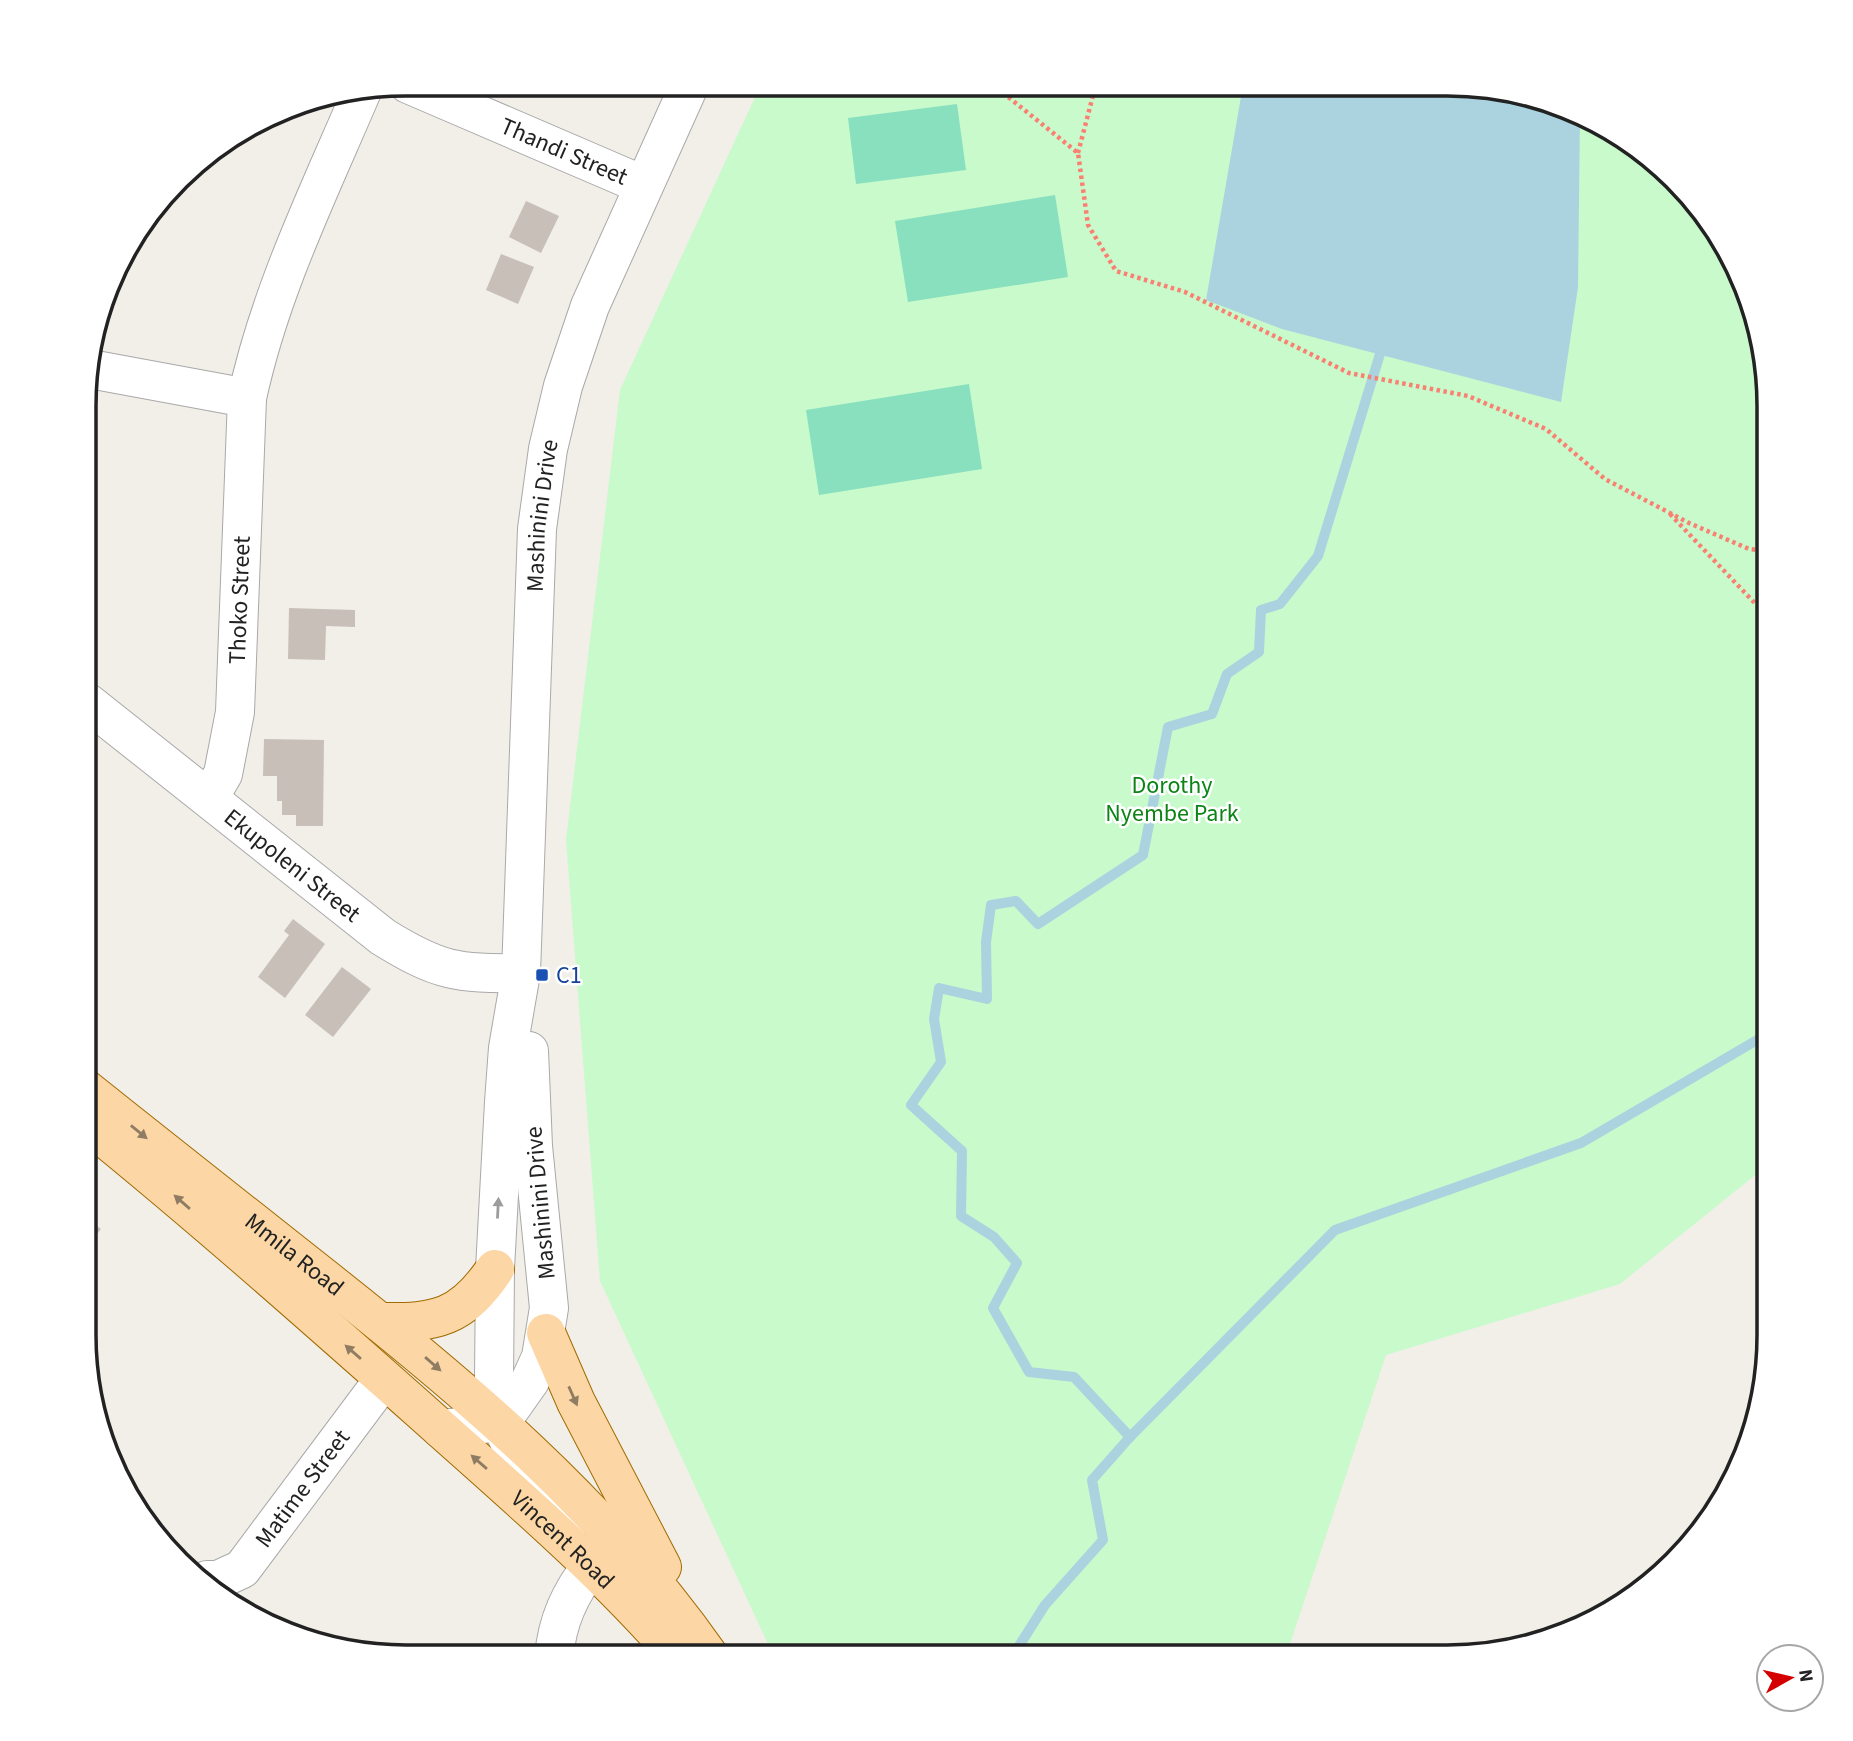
<svg xmlns="http://www.w3.org/2000/svg" width="1853" height="1741" font-family="'Source Sans 3',sans-serif">
  <rect width="100%" height="100%" fill="#f2efe9"/>
  <path fill="#c8facc" d="M761 84 1469 85 1590 117 1689 194 1745 283 1768 384 1769 1164 1620 1284 1386 1355 1286 1656 774 1657 600 1281 566 840 620 390Z"/>
  <g fill="#88e0be">
    <path d="M957 104 966 170 856 184 848 118Z"/>
    <path d="M1055 195 1068 277 908 302 895 221Z"/>
    <path d="M969 384 982 469 819 495 806 410Z"/>
  </g>
  <path fill="#aad3df" d="M1243 85H1469L1580 115 1578 287 1561 402 1282 329 1206 300Z"/>
  <g fill="none" stroke-linecap="round" stroke-linejoin="round">
    <g stroke="#aad3df" stroke-width="10">
      <path d="M1130 1437 1074 1377 1029 1372 993 1308 1017 1263 994 1237 961 1216 962 1151 911 1105 941 1062 934 1019 939 988 987 999 986 942 991 905 1016 901 1038 924 1143 855 1168 727 1212 714 1227 674 1259 652 1261 610 1280 604 1318 556 1384 341"/>
      <path d="M1012 1657 1045 1605 1103 1540 1092 1480 1130 1437 1335 1230 1581 1143 1769 1033"/>
    </g>
  </g>
  <g fill="#c7bfb8">
    <path d="M526 201 559 216 541 253 509 237Z"/>
    <path d="M501 254 534 267 518 304 486 290Z"/>
    <path d="M289 608 355 610V627L326 626 325 660 288 659Z"/>
    <path d="M264 739 324 740 323 826H296V815H282V801H277V776H263Z"/>
    <path d="M293 919 325 944 285 998 258 977 289 935 284 931Z"/>
    <path d="M342 967 371 989 333 1037 305 1015Z"/>
    <path d="M85 1217 101 1229 85 1249Z"/>
  </g>
  <g fill="none" stroke-linecap="round" stroke-linejoin="round">
    <g stroke="#a9a9a9" stroke-width="40">
      <g id="minor">
        <path id="s1" d="M408 84 643 185"/>
        <path d="M90 369 247 398"/>
        <path id="s2" d="M88 703 383 937C438 971 456 974 521 973"/>
        <path id="s3" d="M209 798 223 774 235 712 247 398C270 291 319 192 362 91"/>
        <path d="M441 1429 501 1422 530 1381 541 1357 549 1308 533 1146 529 1051"/>
        <path id="s4" d="M568 1523 540 1494 519 1466 501 1422 494 1381 495 1269 504 1102 508 1048 521 973 537 529 548 449 563 386 590 306 690 84"/>
        <path id="s5" d="M207 1580H218L242 1569 384 1379"/>
        <path d="M554 1657C557 1621 570 1593 592 1565"/>
      </g>
    </g>
    <g stroke="#a06b00" stroke-width="40">
      <g id="major">
        <path id="s6" d="M86 1089C163 1151 241 1212 318 1273 463 1387 604 1505 710 1657"/>
        <path id="s7" d="M101 1135C210 1224 316 1318 422 1412 510 1491 600 1567 678 1657"/>
        <path d="M380 1322C437 1323 462 1318 495 1269"/>
        <path d="M546 1333 576 1402 662 1567"/>
      </g>
    </g>
    <g stroke="#fa8072" stroke-width="4.5" stroke-dasharray="3.5 3.5" stroke-linecap="butt">
      <path d="M992 84 1078 153 1088 225 1116 271 1185 292 1349 373 1468 396 1546 429 1605 479 1689 523 1749 549 1768 551"/>
      <path d="M1078 153 1096 84"/>
      <path d="M1670 514 1768 617"/>
    </g>
    <use href="#minor" stroke="#fff" stroke-width="38"/>
    <use href="#major" stroke="#fcd6a4" stroke-width="38"/>
  </g>
  <defs><path id="oneway-solid" d="M-6-.8H1V-3.2L6.5 0L1 3.2V.8H-6Z" transform="scale(1.75)"/></defs>
  <g fill="#8f7c63">
    <use href="#oneway-solid" transform="translate(139 1132) rotate(39)"/>
    <use href="#oneway-solid" transform="translate(182 1202) rotate(-139)"/>
    <use href="#oneway-solid" transform="translate(353 1352) rotate(-139)"/>
    <use href="#oneway-solid" transform="translate(433 1364) rotate(41)"/>
    <use href="#oneway-solid" transform="translate(573 1396) rotate(66)"/>
    <use href="#oneway-solid" transform="translate(479 1462) rotate(-139)"/>
  </g>
  <use fill="#9c9c9c" href="#oneway-solid" transform="translate(498 1208) rotate(-87)"/>
  <rect fill="#1a4fb4" stroke="#fff" stroke-width="2.5" x="535" y="968" width="14" height="14" rx="3.5"/>
  <g text-anchor="middle" stroke-width="5" stroke-linejoin="round" paint-order="stroke">
    <g font-size="24" fill="#222" stroke="#fff">
      <text dy="8" stroke="none"><textPath href="#s1" startOffset="170">Thandi Street</textPath></text>
      <text dy="8" stroke="none"><textPath href="#s4" startOffset="1032">Mashinini Drive</textPath></text>
      <text dy="8" stroke="none"><textPath href="#s3" startOffset="203">Thoko Street</textPath></text>
      <text dy="8" stroke="none"><textPath href="#s2" startOffset="261">Ekupoleni Street</textPath></text>
      <text transform="translate(540 1203) rotate(-95)" y="8">Mashinini Drive</text>
      <text dy="8" stroke="none"><textPath href="#s6" startOffset="266">Mmila Road</textPath></text>
      <text dy="8" stroke="none"><textPath href="#s5" startOffset="138">Matime Street</textPath></text>
      <text dy="8" stroke="none"><textPath href="#s7" startOffset="614">Vincent Road</textPath></text>
    </g>
    <g font-size="24" fill="#0c8416" stroke="#fff">
      <text x="1172" y="793">Dorothy<tspan x="1172" dy="28">Nyembe Park</tspan></text>
    </g>
    <g font-size="24" fill="#164399" stroke="#fff" text-anchor="start">
      <text x="556" y="983">C1</text>
    </g>
  </g>
  <path d="M0 0H1853V1741H0ZM406 96H1447A310 310 0 0 1 1757 406V1335A310 310 0 0 1 1447 1645H406A310 310 0 0 1 96 1335V406A310 310 0 0 1 406 96Z" fill="#fff" fill-rule="evenodd"/>
  <path fill="none" stroke="#222" stroke-width="3.5" d="M406 96H1447A310 310 0 0 1 1757 406V1335A310 310 0 0 1 1447 1645H406A310 310 0 0 1 96 1335V406A310 310 0 0 1 406 96Z"/>
  <g transform="translate(1790 1678) rotate(82)"><circle r="33" fill="#ffffff" stroke="#a7a7a7" stroke-width="2"/>
  <path d="M0-5L12 26L0 18L-12 26Z" fill="#d40000"/>
  <text y="-10" font-size="19" font-weight="bold" text-anchor="middle" fill="#222222">N</text>
  </g>
</svg>
